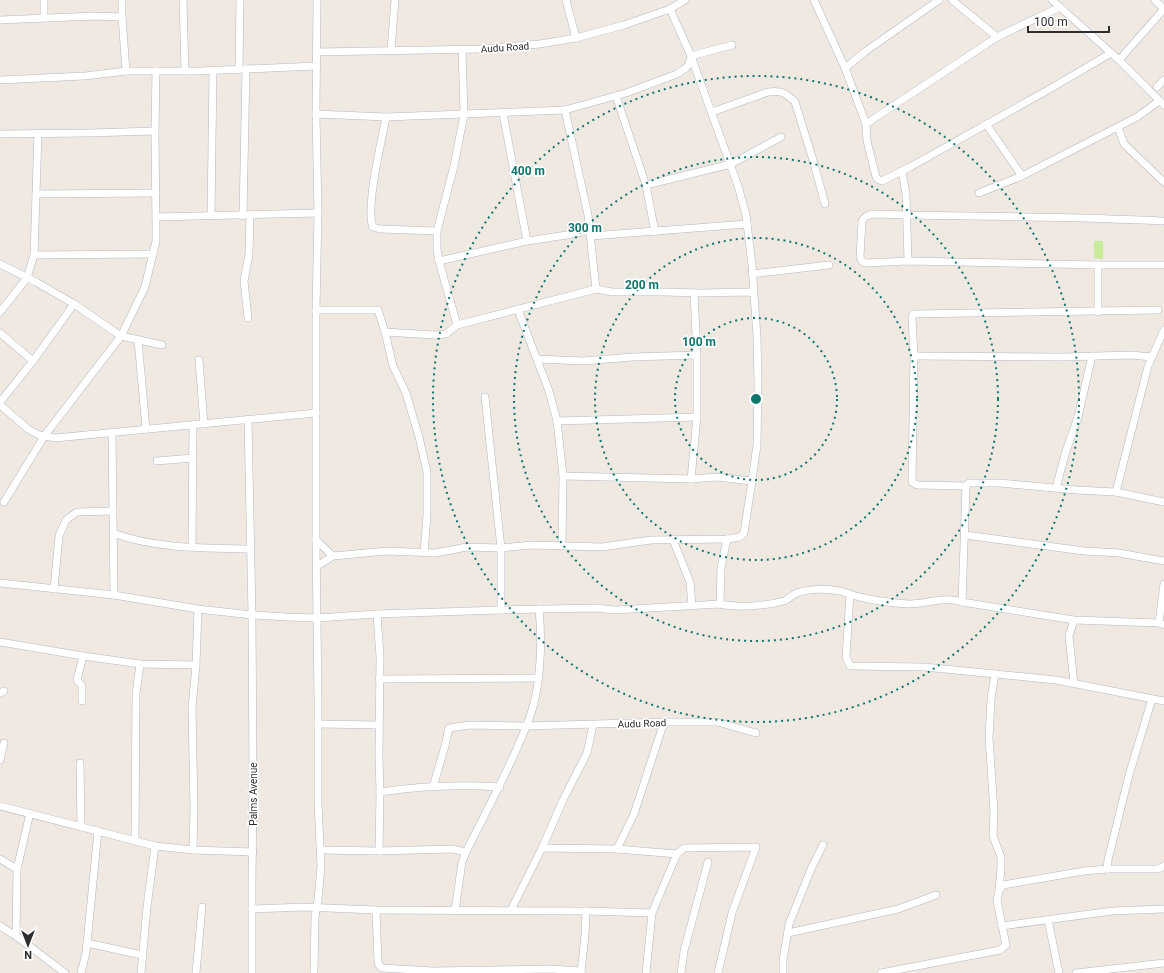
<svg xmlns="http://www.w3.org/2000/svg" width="1164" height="973" font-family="Roboto,sans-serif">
  <rect width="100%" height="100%" fill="#efe9e1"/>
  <path fill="#c9ec9a" d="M1094 241H1103V259L1094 258Z"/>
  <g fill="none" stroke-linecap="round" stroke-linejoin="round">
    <g stroke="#b4b7c1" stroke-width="8">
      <g id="minor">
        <path d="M122 0V17L126 71"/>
        <path d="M183 0 185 71"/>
        <path d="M566 0 576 38"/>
        <path d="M814 0 845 68 866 124 867 141 876 177 879 180 882 181 910 167 1048 90 1111 53"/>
        <path d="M952 0 997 37"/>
        <path d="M1052 0 1119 60 1164 105"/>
        <path d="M1155 0 1164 9"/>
        <path d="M44 18V0"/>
        <path d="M0 20 95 16 122 17"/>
        <path d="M391 50 395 0"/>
        <path d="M317 52 481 49 540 44 576 38 624 25 670 9 685 0"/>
        <path d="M1119 60 1164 9"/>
        <path d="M845 68 866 51 939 0"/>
        <path d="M239 69 240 0"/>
        <path d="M0 80 85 76 126 71H200L316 66"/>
        <path d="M1157 87 1164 80"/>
        <path d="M616 96 646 185 655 232"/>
        <path d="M565 110 588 215 596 289"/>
        <path d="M712 112 768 92C782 90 785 93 795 102L813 160 825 204"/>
        <path d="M503 113 527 241"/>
        <path d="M316 114 386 117 565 110 626 93 677 74 686 68 689 64 691 56 670 9"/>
        <path d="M386 117C382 139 365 209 373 227L380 229 437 231"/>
        <path d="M866 124 997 37 1060 7"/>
        <path d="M986 124 1022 176"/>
        <path d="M1118 127 1124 144 1164 182"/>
        <path d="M0 134 89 133 155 131"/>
        <path d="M902 171 906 194 908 261"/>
        <path d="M646 185 731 164 781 137"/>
        <path d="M979 193 1022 176 1137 117 1159 101"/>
        <path d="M36 194 156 193"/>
        <path d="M211 215 213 71"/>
        <path d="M243 216 246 69"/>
        <path d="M157 217 318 213"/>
        <path d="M1162 221C1065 216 968 217 872 214L865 217 862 221 860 257 862 261 866 263 908 261 1098 265H1164"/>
        <path d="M591 236 747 224"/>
        <path d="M34 255 153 254"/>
        <path d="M439 261 527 241 567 235 590 230"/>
        <path d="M0 264 36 282 74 304 121 336 162 345"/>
        <path d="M1098 265V312"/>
        <path d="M752 274 829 265"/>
        <path d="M316 310H378L385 332 393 366 406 393 419 437 427 472V515L424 553"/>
        <path d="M518 310 549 391 557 421 563 476 562 545"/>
        <path d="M0 312 27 278 34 255 38 133"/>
        <path d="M248 318 244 281 249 254 250 215"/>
        <path d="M457 325 439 261 437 250V231L454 166 464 115 462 49"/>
        <path d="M385 332 434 335 446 334 457 325 596 289 612 292H664L701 293 749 292 753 293"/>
        <path d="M0 333 33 361"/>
        <path d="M138 340 146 429"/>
        <path d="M914 356 1063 357 1131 355 1152 357"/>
        <path d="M537 359 583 361 633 357 697 355"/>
        <path d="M199 360 204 424"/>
        <path d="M0 402 33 361 74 304"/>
        <path d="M0 405 28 429 39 435 55 438 316 413"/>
        <path d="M248 419 252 615 253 777 252 885V973"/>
        <path d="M557 421 697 417"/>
        <path d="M112 432 114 595"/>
        <path d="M157 461 193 458"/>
        <path d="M563 476 691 479 717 477 752 481"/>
        <path d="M691 479 697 417V355L694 293"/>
        <path d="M966 486 917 485 912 482 914 356 912 317 913 314 1158 310"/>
        <path d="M1056 488 1066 451 1078 417 1092 356"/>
        <path d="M1116 492 1148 366 1164 330"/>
        <path d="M4 502 45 435 121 336 145 287 156 241V228L155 131 156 71"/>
        <path d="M113 533C155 549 207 548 251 549"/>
        <path d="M965 535 1084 551 1119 553 1164 561"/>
        <path d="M316 540 333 556"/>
        <path d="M673 540 690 582 692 606"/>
        <path d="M192 547 193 425"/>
        <path d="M317 566 333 556 387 551 435 553 467 547 501 548 485 397"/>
        <path d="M0 583 114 595 198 609 252 615 286 617 317 618 377 614 501 610 595 608 615 610 720 604C738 608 766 606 784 601 790 599 793 593 800 592 811 589 827 588 839 591 846 592 853 596 860 597 876 601 892 603 908 604 926 604 945 596 962 602L1074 620 1159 623 1164 625"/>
        <path d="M54 589 59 536 66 520 77 512 113 511"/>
        <path d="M850 594 846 657 850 666 924 667 1056 680 1164 701"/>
        <path d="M962 602 966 486 969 483H1000L1076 490 1116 492 1164 502"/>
        <path d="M720 604 721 568 727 539"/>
        <path d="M501 610V548L532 545 602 547 651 540 727 539 740 537 744 533 752 481 757 445 758 383 757 337 752 265 746 215 738 186 691 56 732 45"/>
        <path d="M377 614 380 657 379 757 380 792 379 851"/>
        <path d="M1159 623 1164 584"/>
        <path d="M0 642 83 656 140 664 196 665"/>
        <path d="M995 674 991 699 989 738 994 811 993 836 1001 857V867L999 891"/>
        <path d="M379 679 538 678"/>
        <path d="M1074 683 1069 636 1074 620"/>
        <path d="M0 693 4 691"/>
        <path d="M82 701V686L77 680 83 656"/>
        <path d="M318 724 379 725"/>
        <path d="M0 760 4 743"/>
        <path d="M80 763 81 827"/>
        <path d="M433 787 445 746 449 728 470 725 527 726 664 722H717L756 733"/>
        <path d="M380 792C420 786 460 784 500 787"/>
        <path d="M0 806 155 846 193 850 253 852"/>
        <path d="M135 841 136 694 140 664"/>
        <path d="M542 848 617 849 677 854"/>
        <path d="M617 849 634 814 664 722"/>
        <path d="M193 850 194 808 192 708 196 665 198 609"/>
        <path d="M321 850 379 851 452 849 466 852"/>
        <path d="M0 859 17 869 16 936"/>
        <path d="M17 869 30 813"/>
        <path d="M1107 869 1108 860 1129 775 1152 699"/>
        <path d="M252 909 303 907 376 910 586 911 652 913"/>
        <path d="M376 910 378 961 379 965 382 968 433 971 551 969 581 971"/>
        <path d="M511 910 542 848 564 798 587 753 593 725"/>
        <path d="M455 911 462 862 466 852C482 820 499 788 514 755 521 739 528 724 533 707 541 678 542 639 539 609"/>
        <path d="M1048 920 1059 973"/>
        <path d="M0 926 16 936 65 973"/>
        <path d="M1002 926 1112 911 1164 909"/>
        <path d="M788 933 898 909 936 895"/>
        <path d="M87 943 142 955"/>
        <path d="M81 973 86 953 98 831"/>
        <path d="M141 973 147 907 155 846"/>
        <path d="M196 973 202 907"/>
        <path d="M314 973 315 917 318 900 321 866 318 804V702L316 540V310L318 213 316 114 317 0"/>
        <path d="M581 973 585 935 586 911"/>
        <path d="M646 973 652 913 677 854 684 848 756 847 732 913 718 973"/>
        <path d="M681 973 684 951 708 862"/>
        <path d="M783 973V960L789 924 811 869 823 845"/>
        <path d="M881 973 1000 950 1006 945 997 901 999 891 1003 885 1084 871 1107 869H1158L1164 866"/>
        <path d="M1076 973 1164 963"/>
      </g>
    </g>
    <use href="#minor" stroke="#fff" stroke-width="7"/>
  </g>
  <g fill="none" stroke="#0f766e" stroke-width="2" stroke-dasharray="2 4">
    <circle cx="756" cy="399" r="81"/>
    <circle cx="756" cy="399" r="161"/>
    <circle cx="756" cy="399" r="242"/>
    <circle cx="756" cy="399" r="323"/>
  </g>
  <g text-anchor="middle" stroke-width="3.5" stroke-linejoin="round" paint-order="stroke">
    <g font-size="10" fill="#2e2e2e" stroke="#fff">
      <text transform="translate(505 47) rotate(-4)" y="4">Audu Road</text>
      <text transform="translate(642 723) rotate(-2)" y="4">Audu Road</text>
      <text transform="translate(253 794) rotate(-90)" y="4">Palms Avenue</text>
    </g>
  </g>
  <circle cx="756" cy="399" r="6" fill="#0f766e" stroke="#fff" stroke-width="2"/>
  <g font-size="12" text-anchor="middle" font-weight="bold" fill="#0f766e" stroke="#fff" stroke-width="3.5" stroke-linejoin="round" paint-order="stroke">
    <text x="528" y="175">400 m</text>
    <text x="585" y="232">300 m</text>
    <text x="642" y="289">200 m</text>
    <text x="699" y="346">100 m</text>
  </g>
  <g transform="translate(28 945) rotate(180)" stroke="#ffffff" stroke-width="3" paint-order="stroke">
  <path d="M0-3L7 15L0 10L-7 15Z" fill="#2e2e2e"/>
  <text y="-6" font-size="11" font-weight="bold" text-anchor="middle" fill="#2e2e2e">N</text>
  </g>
  <path d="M1028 26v6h81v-6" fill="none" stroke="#2e2e2e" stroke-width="2"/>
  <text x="1034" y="26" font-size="12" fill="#2e2e2e" stroke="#ffffff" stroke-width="3" paint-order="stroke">100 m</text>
</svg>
